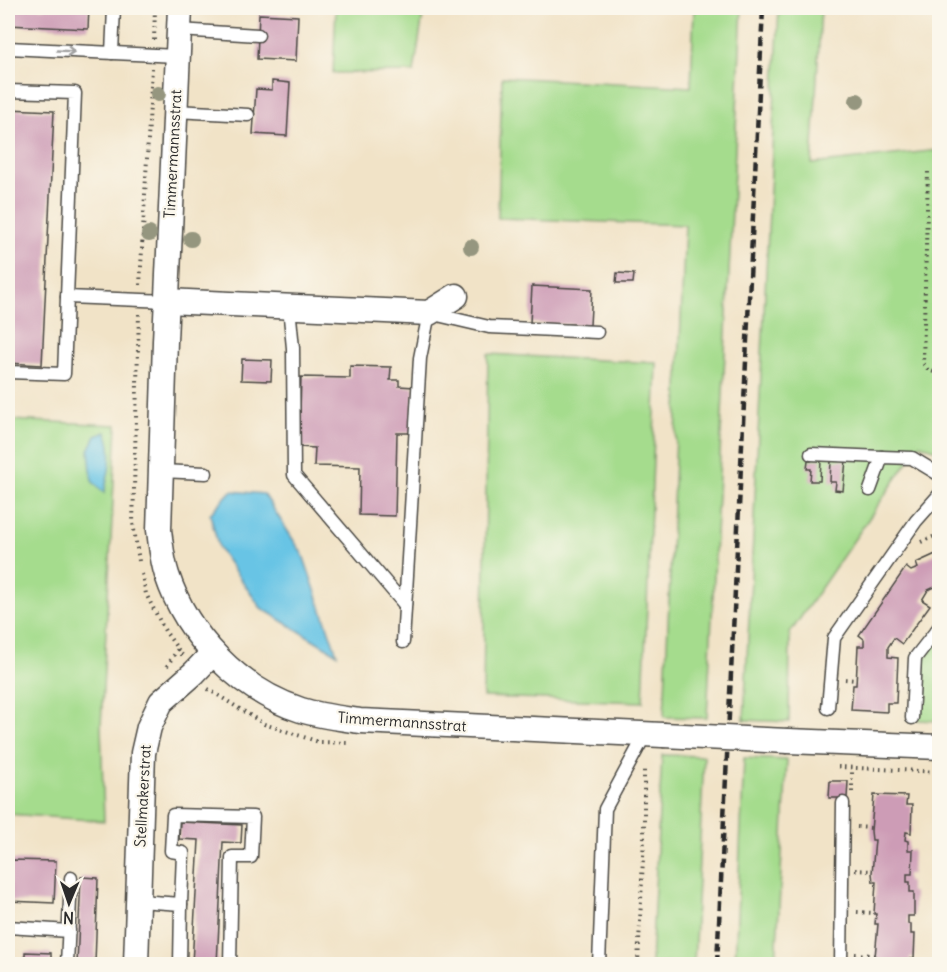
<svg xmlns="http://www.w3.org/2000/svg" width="947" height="972" font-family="Delius,sans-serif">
  <rect width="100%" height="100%" fill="#fbf7ec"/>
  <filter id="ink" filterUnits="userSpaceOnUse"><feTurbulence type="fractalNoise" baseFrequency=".0167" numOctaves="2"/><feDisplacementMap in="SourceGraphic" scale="12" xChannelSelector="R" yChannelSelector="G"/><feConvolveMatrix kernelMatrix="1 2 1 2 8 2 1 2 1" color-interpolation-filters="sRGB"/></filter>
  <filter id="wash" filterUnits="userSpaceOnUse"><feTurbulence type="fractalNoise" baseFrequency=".008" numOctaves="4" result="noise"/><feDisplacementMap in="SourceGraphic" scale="24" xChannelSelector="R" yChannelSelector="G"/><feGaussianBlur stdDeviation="1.35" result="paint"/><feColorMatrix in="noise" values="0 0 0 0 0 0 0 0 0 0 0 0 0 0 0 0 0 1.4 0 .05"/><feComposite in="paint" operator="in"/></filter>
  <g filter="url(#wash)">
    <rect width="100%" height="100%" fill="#f1e3c7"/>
    <g fill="#a5dc8d" stroke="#68845c" stroke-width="1.5">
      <path d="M336 8H424L414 72 333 73Z"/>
      <path d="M694 8H742L707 718 664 717 685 225 498 218 502 77 691 87Z"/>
      <path d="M779 8H821L812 164 939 150V451L920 444 790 633 789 722 744 720Z"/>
      <path d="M488 354 657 363 643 702 483 697Z"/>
      <path d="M8 420 117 425 101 726 104 821 8 814Z"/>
      <path d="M939 637V721L918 720 922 662Z"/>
      <path d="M662 755 704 756 694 964H651Z"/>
      <path d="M744 758 787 760 776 964H735Z"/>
    </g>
    <g fill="#67c4e5" stroke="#497888" stroke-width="1.5">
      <path d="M106 432C115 452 109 472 104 493L92 481 89 450 96 436Z"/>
      <path d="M231 491 264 494 303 555 337 654 261 608 219 549 210 514Z"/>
    </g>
    <g id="blocks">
      <g fill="#cd9cb6">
        <path d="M8 8H89L88 29 8 25Z"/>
        <path d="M259 14 298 16 296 61 257 59Z"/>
        <path d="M272 81 290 83 287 136 253 134 256 89 272 90Z"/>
        <path d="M8 109 54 111 42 365 8 363Z"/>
        <path d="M617 273 634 274 633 283H616Z"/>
        <path d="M532 286 592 289 590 325 530 323Z"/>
        <path d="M242 359 272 360 271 381 241 380Z"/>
        <path d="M350 366 391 367 390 380H399V386L414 387 412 433H397L395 516 359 515 360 467 314 466 315 448 299 447 301 377 350 378Z"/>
        <path d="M811 459H821L820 481H810L811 469H807L808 461H811Z"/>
        <path d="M831 460H846L843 491 835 490 836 482H830Z"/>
        <path d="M940 552V592L937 586 928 590 922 600 930 605 902 644 894 638 888 647V657L898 658 896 703H887V712L851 710 853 685H856L858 646H864V639L859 635 906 567 911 571 918 568 916 563Z"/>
        <path d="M830 781H848L847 798H829Z"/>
        <path d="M874 795 907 796 906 805H912L911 833 906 832 905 840 908 841V850H913L912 874H907V882H910V892H914V916H908V924H911V934H915L914 958H910V964H877V957H875L878 924H875L876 914H874L876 882H873L872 873 875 840H872L871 831Z"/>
        <path d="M180 822 242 825 241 843 223 842 217 964H192L199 840 179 839Z"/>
        <path d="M11 860 56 861 54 903 9 901Z"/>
        <path d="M81 877 98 878 95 964H77Z"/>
        <path d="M25 952 51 953V964H25Z"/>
      </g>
    </g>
  </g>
  <g filter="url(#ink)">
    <use href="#blocks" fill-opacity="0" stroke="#494742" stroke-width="1.5"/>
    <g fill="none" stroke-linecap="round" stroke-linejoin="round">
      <g stroke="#494742" stroke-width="15">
        <g id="lane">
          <path d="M179 30 258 35"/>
          <path d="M8 48 177 56"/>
          <path d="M112 53 114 8"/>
          <path d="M8 91 75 93 67 297 167 301"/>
          <path d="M176 111 248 115"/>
          <path d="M289 307 293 348 294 475 405 605"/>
          <path d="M8 372 64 374 67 297"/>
          <path d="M811 454 882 457"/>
          <path d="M160 471 206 473"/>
          <path d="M870 490 882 457 912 458 940 475"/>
          <path d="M403 642 420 358 429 313 489 327 597 332"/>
          <path d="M828 708 834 638 916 521 940 494"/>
          <path d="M912 718 915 658 940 626"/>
          <path d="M139 901 181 904 180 964"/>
          <path d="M181 904 183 853 171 851 173 815 253 817 251 857H232L230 964"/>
          <path d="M8 927 69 931"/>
          <path d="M67 964 71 878"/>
          <path d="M599 964 605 809 645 735"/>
          <path d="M841 964 843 803"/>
        </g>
      </g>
      <g stroke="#494742" stroke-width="27">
        <g id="street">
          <path d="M180 8 165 341 159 530C161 545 162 560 167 575 187 636 239 690 301 710 320 716 340 718 360 721L663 735"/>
          <path d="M167 301 429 313 456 296"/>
          <path d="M788 741 940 747"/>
          <path d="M136 964 143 753 149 727 161 702 194 673 213 653"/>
        </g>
      </g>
      <g stroke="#494742" stroke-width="4" stroke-dasharray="1.5 4.5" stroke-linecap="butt">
        <path d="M929 8 940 26"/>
        <path d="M154 40 155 8"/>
        <path d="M928 172 923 363 928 370 940 374"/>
        <path d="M140 285 152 68"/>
        <path d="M921 542 940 534"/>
        <path d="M139 561 133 523 139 314"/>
        <path d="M142 574 146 594 165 631 182 655"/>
        <path d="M167 666 178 649"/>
        <path d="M845 679 856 680"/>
        <path d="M208 689 264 724 319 742 350 743"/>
        <path d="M838 767 940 772"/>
        <path d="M852 792V769"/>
        <path d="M857 827 871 828"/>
        <path d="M855 870 873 871"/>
        <path d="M857 912 874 913"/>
        <path d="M855 954 875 955"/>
        <path d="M638 964 644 837V770"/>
      </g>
      <use href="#lane" stroke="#fff" stroke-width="12"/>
      <use href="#street" stroke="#fff" stroke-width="24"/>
      <path stroke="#2b2b2b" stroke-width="4.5" stroke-dasharray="9 4.5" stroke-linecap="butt" d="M717 964 763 8"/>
      <g stroke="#494742" stroke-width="27" stroke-linecap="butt">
        <path id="street-bridge" d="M663 735 788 741"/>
      </g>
      <use href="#street-bridge" stroke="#fff" stroke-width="24"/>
    </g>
    <g fill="#95967f">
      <circle cx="158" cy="94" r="8"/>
      <circle cx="857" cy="101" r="8"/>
      <circle cx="149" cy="234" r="8"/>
      <circle cx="191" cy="239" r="8"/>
      <circle cx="471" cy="247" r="8"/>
    </g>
    <defs><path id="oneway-shaft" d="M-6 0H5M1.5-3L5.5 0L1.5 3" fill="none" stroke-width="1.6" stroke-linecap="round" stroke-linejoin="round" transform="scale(1.5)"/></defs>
    <use stroke="#a0a0a0" href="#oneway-shaft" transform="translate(66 51) rotate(3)"/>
  </g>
  <g text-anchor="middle" stroke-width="4.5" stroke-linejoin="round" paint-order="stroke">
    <g font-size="15" fill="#2b2b2b" stroke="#fbf7ec">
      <text transform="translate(173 154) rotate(-87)" y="5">Timmermannsstrat</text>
      <text transform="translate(402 722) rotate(4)" y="5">Timmermannsstrat</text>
      <text transform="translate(143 796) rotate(-87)" y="5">Stellmakerstrat</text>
    </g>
  </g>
  <rect width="947" height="972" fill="none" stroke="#fbf7ec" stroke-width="30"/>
  <g transform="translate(69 903) rotate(182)" stroke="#fbf7ec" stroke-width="4.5" paint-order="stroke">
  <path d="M0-4.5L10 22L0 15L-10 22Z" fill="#2b2b2b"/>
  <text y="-9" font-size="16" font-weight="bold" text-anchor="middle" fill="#2b2b2b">N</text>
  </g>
</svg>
